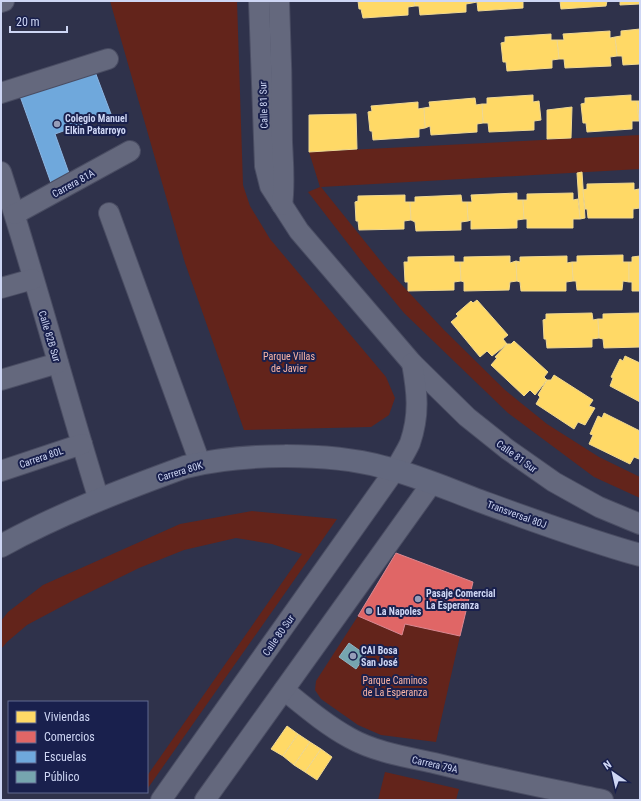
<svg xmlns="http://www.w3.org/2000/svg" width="641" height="801" font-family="'Roboto Condensed',sans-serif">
  <rect width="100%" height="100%" fill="#2f324b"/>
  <g fill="#63241b">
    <path d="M110 1H237L243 185 250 206 270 239 386 377 395 398 389 415 371 427 244 430 185 263Z"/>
    <path d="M640 135V169L321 187 387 269 444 330 505 390 547 424 599 457 640 477V498L594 477 508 413 404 313 366 267 308 192 320 187 309 152Z"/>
    <path d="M252 511 337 519 148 788H147V776L302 554 272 544 236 538 184 550 139 568 72 601 27 625 7 642 1 649V621L8 612 43 585 180 524Z"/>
    <path d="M358 616 401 635 405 624 460 636 436 742 381 735 358 725 321 699 315 690 316 681Z"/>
    <path d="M385 772 459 789 456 800H378Z"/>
  </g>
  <g fill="#ffd966" stroke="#f0d891">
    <path d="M358 1H414L415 6 408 7V15L363 18 361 9H359Z"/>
    <path d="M414 1H472V3L466 4V12L420 15 419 6H415Z"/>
    <path d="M472 1H523V8L478 11 477 2 472 3Z"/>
    <path d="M560 1H607L606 6 561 9Z"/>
    <path d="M620 1H640V4L620 5Z"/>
    <path d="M640 29V64L623 65 622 56H617L615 37 621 36V31Z"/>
    <path d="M610 31V38L615 37 617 56 610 57 611 66 565 68 564 59H559L557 40H564L563 34Z"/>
    <path d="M551 34V40H557L559 59 552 60V68L507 71 506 62H503L501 43 505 42V37Z"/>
    <path d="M533 95V102L539 101 541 120 534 121V130L489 132 488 123H483L482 104H487V98Z"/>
    <path d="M631 95V101H637L639 121H632V129L587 132 586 123H583L581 104 585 103V98Z"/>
    <path d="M475 98 476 105 482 104 483 123 477 124V132L431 135 430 126 425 128 424 108 430 107 429 102Z"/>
    <path d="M637 101H640V121H639Z"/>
    <path d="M418 102V109L424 108 425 128 419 129V137L373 140 372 131H370L368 112 372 111 371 106Z"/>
    <path d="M572 107 571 138 547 139V110Z"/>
    <path d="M356 114 357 149 309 152V115Z"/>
    <path d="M582 172 585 218 580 219 577 173Z"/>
    <path d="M634 183V190L639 189 640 208 633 209V218H588L587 209H585L583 190 587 189V184Z"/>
    <path d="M517 193V200H523L524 219 517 220V228L471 229V220L468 221 467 202H472L471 195Z"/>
    <path d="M573 193V200L578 199 580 219H573V228H527V219H524L523 200H527V194Z"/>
    <path d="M405 195V202H410L411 220 404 221V229L359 230 358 221H356L355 202 358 201V196Z"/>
    <path d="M461 195 462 202H467L468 221 461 222V230L416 231 415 222 411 220 410 202H415V197Z"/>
    <path d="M623 255V262H629V282L623 281 622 290H577L576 281H573L572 262H577V256Z"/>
    <path d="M454 256V262H460L461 281 454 282V290L408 291V282H405L404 262H408V257Z"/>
    <path d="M510 256V263L516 261 517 281 510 282 509 290 464 291V282L461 281 460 262H464V257Z"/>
    <path d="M567 256V263L572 262 573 281 566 282V291H521L520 282 517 281 516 261 520 262V257Z"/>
    <path d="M640 256V291H632V282H629V262H632V257Z"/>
    <path d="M477 300 508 335 503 339 507 344 492 356 487 351 480 357 451 322 458 316 456 314 471 301 473 303Z"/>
    <path d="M592 313 593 320 598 319 599 338 592 339V347L547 348 546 339H544L543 320 546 319V314Z"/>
    <path d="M640 313V347L604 348 603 339 599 338 598 319H603V314Z"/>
    <path d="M514 341 548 372 544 377 547 380 535 395 530 390 524 396 491 365 497 358 495 357 507 344H511Z"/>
    <path d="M625 356 640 363V402L610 386 613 378 611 377 620 359 623 361Z"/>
    <path d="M554 375 593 400 589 406 595 408 585 425 578 422 574 429 536 404 540 397 538 395 547 380H551Z"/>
    <path d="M604 413 640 431 639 459 634 457 630 464 589 444 593 435 590 434 598 416 602 418Z"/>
    <path d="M287 726 298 734 283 756 271 749Z"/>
    <path d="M298 734 310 742 294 765 283 756Z"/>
    <path d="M310 742 321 749 305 772 294 765Z"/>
    <path d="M321 749 332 757 317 780 305 772Z"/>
  </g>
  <path fill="#e06666" stroke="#db8891" d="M396 553 473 582 460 636 405 624 402 635 358 616Z"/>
  <path fill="#6fa8dc" stroke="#8cb6e3" d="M94 69 111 114 55 134 70 176 51 183 20 96Z"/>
  <path fill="#76a5af" stroke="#90b4c4" d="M349 643 366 655 356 669 339 657Z"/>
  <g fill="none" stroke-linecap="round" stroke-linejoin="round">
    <g stroke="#4a4d63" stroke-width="22">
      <g id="minor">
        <path d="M259 1 265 166 270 186 299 231 412 363 467 417 507 449 554 482 599 507 640 524"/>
        <path d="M279 1C281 48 282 95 282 142 283 163 285 184 282 205"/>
        <path d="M1 2 4 1"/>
        <path d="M1 93 108 59"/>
        <path d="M1 172C36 280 65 391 99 500"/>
        <path d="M109 213 200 463"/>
        <path d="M15 214 130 151"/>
        <path d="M1 288 33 279"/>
        <path d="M1 380 58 363"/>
        <path d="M1 471 82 444"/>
        <path d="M284 690C305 707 326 725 350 738 375 752 406 757 434 763 490 777 547 788 603 800"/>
        <path d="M161 800 395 470C400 461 406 452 410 443 420 414 417 391 412 363"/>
        <path d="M205 800 432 483"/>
      </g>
    </g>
    <g stroke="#4a4d63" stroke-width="24">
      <path id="major" d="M1 546C59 514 122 490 185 467 240 453 327 452 383 467 416 475 448 489 480 501 532 520 586 540 640 555"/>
    </g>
    <use href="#minor" stroke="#64687d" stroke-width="20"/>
    <use href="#major" stroke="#63687e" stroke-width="22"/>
  </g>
  <g fill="#969db9" stroke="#19204d" stroke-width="1.5">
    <circle cx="57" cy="124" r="4"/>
    <circle cx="418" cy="599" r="4"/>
    <circle cx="369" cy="611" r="4"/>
    <circle cx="353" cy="656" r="4"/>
  </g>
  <g text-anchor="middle" stroke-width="4" stroke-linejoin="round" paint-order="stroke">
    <g font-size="10" fill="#ced6f4" stroke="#19204d">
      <text transform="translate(263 105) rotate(-92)" y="4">Calle 81 Sur</text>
      <text transform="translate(73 183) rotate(-29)" y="4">Carrera 81A</text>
      <text transform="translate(50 336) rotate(73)" y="4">Calle 82B Sur</text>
      <text transform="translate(517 456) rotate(36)" y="4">Calle 81 Sur</text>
      <text transform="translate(41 457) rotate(-19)" y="4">Carrera 80L</text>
      <text transform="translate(180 471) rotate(-17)" y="4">Carrera 80K</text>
      <text transform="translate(517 514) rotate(20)" y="4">Transversal 80J</text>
      <text transform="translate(278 635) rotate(-55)" y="4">Calle 80 Sur</text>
      <text transform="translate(435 764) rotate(13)" y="4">Carrera 79A</text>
    </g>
    <g font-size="10" font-weight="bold" fill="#ced6f4" stroke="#19204d" text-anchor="start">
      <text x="65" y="122">Colegio Manuel<tspan x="65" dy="12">Elkin Patarroyo</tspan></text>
      <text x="426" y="597">Pasaje Comercial<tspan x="426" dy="12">La Esperanza</tspan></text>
      <text x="377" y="615">La Napoles</text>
      <text x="361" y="654">CAI Bosa<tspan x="361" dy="12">San José</tspan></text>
    </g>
    <g font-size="10" fill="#fab5a6" stroke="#19204d">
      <text x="289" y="360">Parque Villas<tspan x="289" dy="12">de Javier</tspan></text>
      <text x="395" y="684">Parque Caminos<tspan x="395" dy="12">de La Esperanza</tspan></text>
    </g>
  </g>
  <rect width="641" height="801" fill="none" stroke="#ced6f4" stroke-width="4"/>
  <rect x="8" y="701" width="140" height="92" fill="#19204d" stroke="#616990"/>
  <rect x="16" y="711" width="20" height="12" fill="#ffd966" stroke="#616990"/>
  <text x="44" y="721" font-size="12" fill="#ced6f4">Viviendas</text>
  <rect x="16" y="731" width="20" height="12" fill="#e06666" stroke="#616990"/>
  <text x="44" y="741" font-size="12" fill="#ced6f4">Comercios</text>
  <rect x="16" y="751" width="20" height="12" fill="#6fa8dc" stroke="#616990"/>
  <text x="44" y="761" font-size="12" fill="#ced6f4">Escuelas</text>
  <rect x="16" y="771" width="20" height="12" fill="#76a5af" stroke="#616990"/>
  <text x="44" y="781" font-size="12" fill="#ced6f4">Público</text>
  <g transform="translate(613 773) rotate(326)" stroke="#19204d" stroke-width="3" paint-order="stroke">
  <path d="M0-3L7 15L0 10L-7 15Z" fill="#ced6f4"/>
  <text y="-6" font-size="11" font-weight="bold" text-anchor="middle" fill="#ced6f4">N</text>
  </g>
  <path d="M10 26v6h57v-6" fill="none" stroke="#ced6f4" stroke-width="2"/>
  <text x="16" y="26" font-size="12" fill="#ced6f4" stroke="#19204d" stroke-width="3" paint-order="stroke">20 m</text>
</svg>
